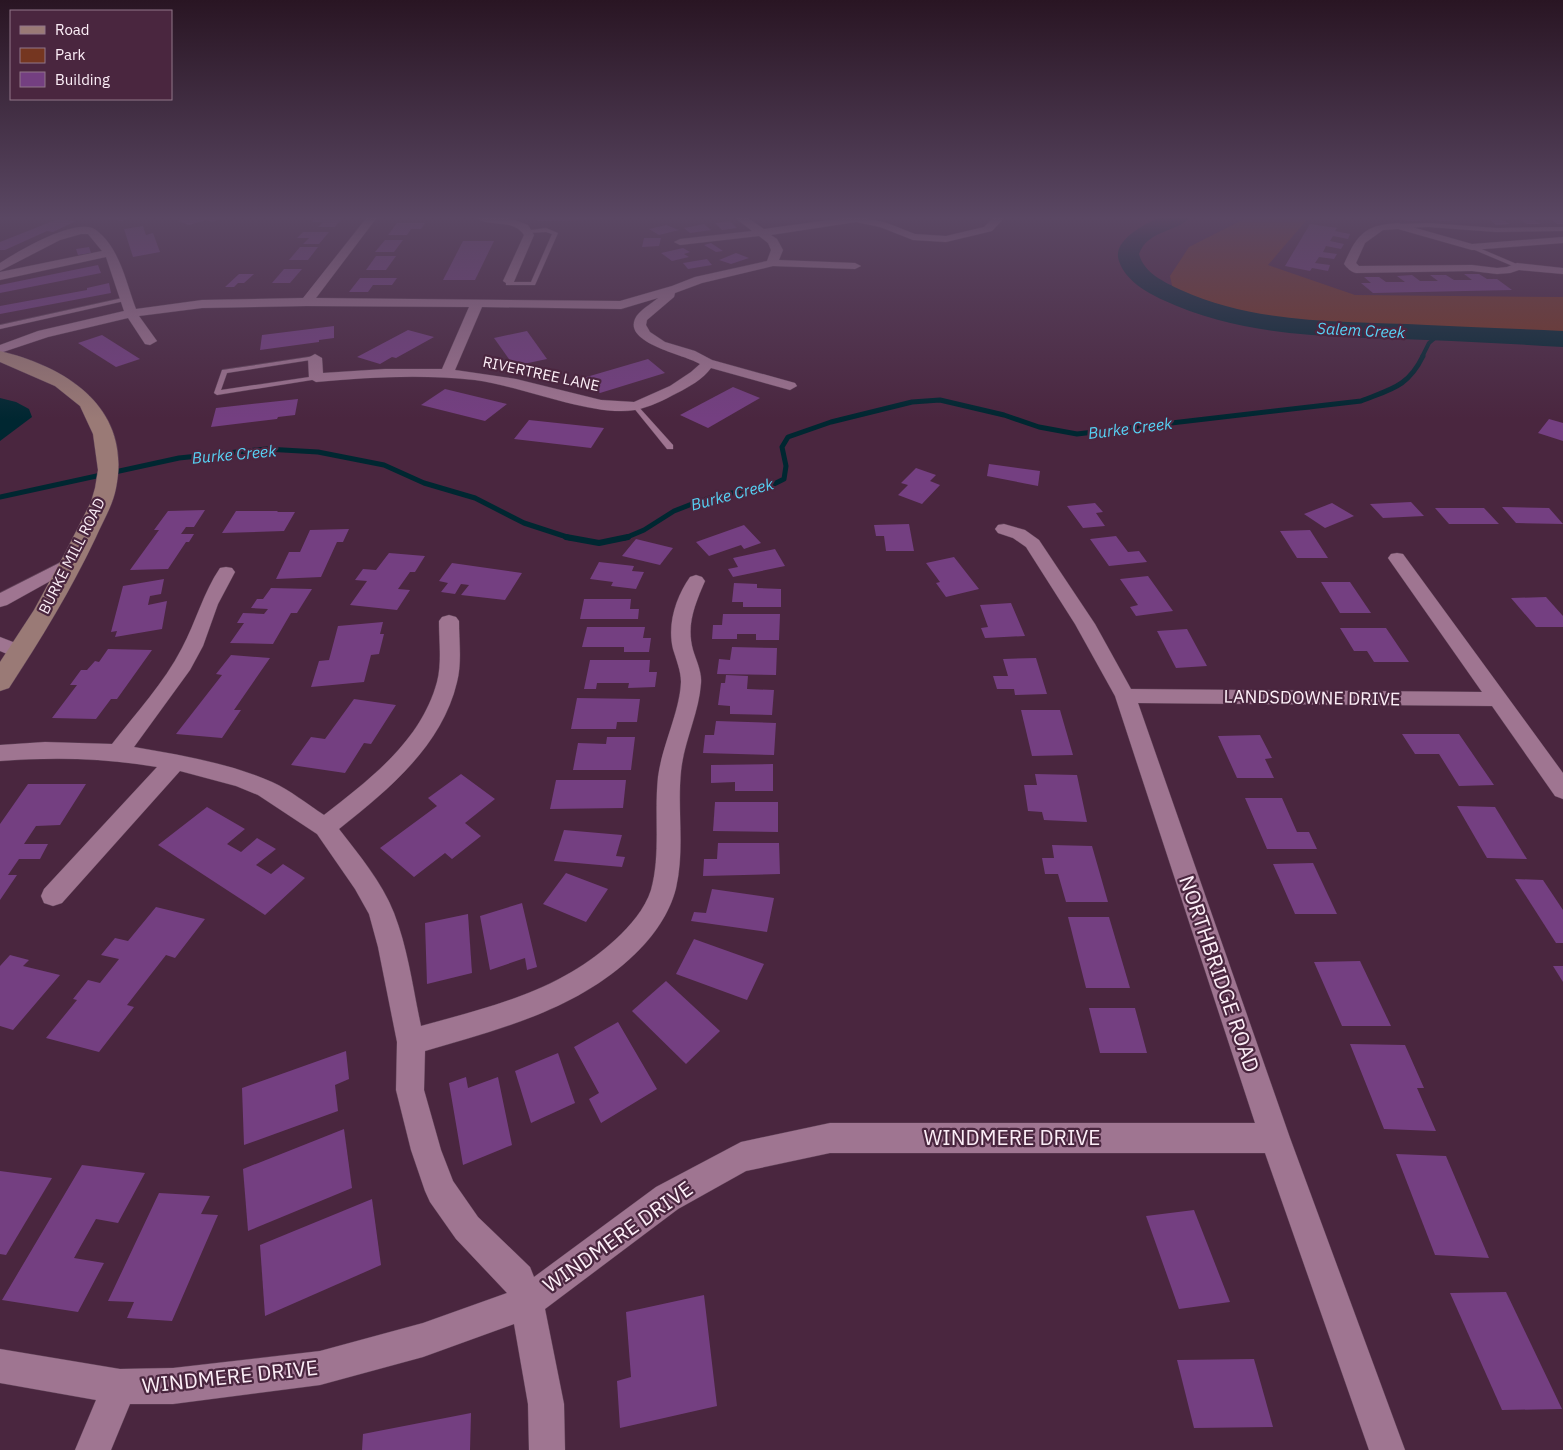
<svg xmlns="http://www.w3.org/2000/svg" width="1563" height="1450" font-family="'IBM Plex Sans',sans-serif">
  <rect width="100%" height="100%" fill="#4a263f"/>
  <path fill="#753620" d="M1250 216H1310L1268 265 1355 295 1563 297V336L1309 323 1249 318 1205 307 1173 290 1170 276 1189 247Z"/>
  <path fill="#002731" d="M0 398 16 402 29 409 32 417 0 441Z"/>
  <g fill="none" stroke-linecap="round" stroke-linejoin="round">
    <path stroke="#002731" stroke-width="4" d="M1422 357 1429 343 1441 333"/>
    <g stroke="#002731" stroke-width="5">
      <path d="M0 497 179 458 266 449 318 452 384 465 424 483 475 498 524 523 570 538"/>
      <path d="M625 538 644 530 674 511 697 502 724 494 764 489 784 479 786 466 782 447 788 437 831 422 912 402 940 400 1004 415 1039 427 1077 434 1361 401C1391 389 1408 387 1423 356"/>
    </g>
    <path stroke="#002731" stroke-width="6" d="M566 537 599 543 628 537"/>
    <path fill="#002731" fill-rule="evenodd" d="M1163 216H1191C1180 232 1148 229 1139 254 1144 273 1164 282 1181 290 1258 325 1343 321 1427 325 1472 327 1518 329 1563 331V347C1518 344 1472 342 1427 340 1337 336 1246 339 1163 300 1146 292 1125 280 1119 261 1111 240 1148 222 1163 216Z"/>
  </g>
  <g fill="#743f81">
    <path d="M84 216H132L122 221Z"/>
    <path d="M194 216H222L226 217 212 222 206 220 189 225 178 221Z"/>
    <path d="M316 216H344L335 227H318L323 222H312Z"/>
    <path d="M539 216H610L609 220 537 221Z"/>
    <path d="M1401 216H1415L1421 221H1406Z"/>
    <path d="M1432 216H1446L1452 221H1438Z"/>
    <path d="M1474 216H1563V224H1557L1550 219 1534 220 1541 224H1527L1520 220H1503L1510 224 1496 225 1490 220H1481Z"/>
    <path d="M58 219 76 221 53 232 47 231 5 250H0V242Z"/>
    <path d="M730 221 737 228 722 230 715 223Z"/>
    <path d="M397 223H425L421 229H411L407 235H388Z"/>
    <path d="M704 224 711 230 690 233 684 228Z"/>
    <path d="M1310 224 1337 228 1335 231 1350 234 1348 239 1333 236 1330 241 1344 244 1341 249 1326 246 1323 252 1337 254 1334 259 1319 257 1315 263 1330 265 1328 271 1312 268 1310 271 1285 266Z"/>
    <path d="M666 225 679 230 659 235 649 229Z"/>
    <path d="M143 226 146 235 153 233 160 252 133 257 124 229Z"/>
    <path d="M303 232H329L319 244H303L309 238H297Z"/>
    <path d="M644 238H661L659 246 642 247Z"/>
    <path d="M385 240H403L394 252H375Z"/>
    <path d="M463 241H494L475 280H443Z"/>
    <path d="M711 243 723 251 716 252 704 245Z"/>
    <path d="M89 247 91 253 78 255 76 249Z"/>
    <path d="M300 247H318L308 260H289Z"/>
    <path d="M683 248 690 252 684 254 689 257 672 261 661 253Z"/>
    <path d="M736 253 749 258 731 264 719 260Z"/>
    <path d="M376 256H396L386 270H366Z"/>
    <path d="M707 259 712 265 688 269 683 263Z"/>
    <path d="M98 265 101 273 0 293V285Z"/>
    <path d="M284 269H302L290 283H272Z"/>
    <path d="M239 274H254L244 283H238L234 287H225Z"/>
    <path d="M1464 274H1479L1487 279H1497L1512 290 1373 293 1361 283H1371L1364 277H1379L1386 282H1405L1397 276 1412 275 1420 281H1438L1430 275H1446L1454 280H1472Z"/>
    <path d="M360 278H397L392 285H373L368 292H349Z"/>
    <path d="M109 283 111 293 0 314V306L87 290V288Z"/>
    <path d="M334 326V338L319 340V342L260 350 262 335Z"/>
    <path d="M408 330 434 337 396 358 392 357 380 364 357 357Z"/>
    <path d="M527 331 547 359 514 366 494 338Z"/>
    <path d="M102 335 140 359 116 367 78 343Z"/>
    <path d="M648 359 665 373 600 393 583 378Z"/>
    <path d="M733 387 760 398 708 428 680 415Z"/>
    <path d="M445 389 507 404 485 421 421 405Z"/>
    <path d="M298 399 295 415 278 417 277 419 211 427 216 408Z"/>
    <path d="M1549 419 1563 423V441L1538 433Z"/>
    <path d="M529 420 604 428 591 448 514 439Z"/>
    <path d="M989 464 1040 471 1038 486 987 476Z"/>
    <path d="M916 468 936 475 930 481 940 485 922 504 898 495 908 485 901 483Z"/>
    <path d="M1411 502 1424 516 1383 518 1370 504Z"/>
    <path d="M1095 503 1103 512 1096 513 1105 526 1083 528 1067 506Z"/>
    <path d="M1332 503 1354 516 1325 528 1304 514Z"/>
    <path d="M1502 507 1549 508 1563 524 1516 523Z"/>
    <path d="M1435 508H1484L1499 524H1449Z"/>
    <path d="M205 510 194 527H186L181 534H194L189 542H186L168 569 130 570 159 530H154L168 511Z"/>
    <path d="M236 511H278L277 512H295L284 531 222 533Z"/>
    <path d="M909 524 914 551H886L884 536H876L874 525Z"/>
    <path d="M744 525 761 543 744 549 741 545 709 556 696 542Z"/>
    <path d="M349 529 343 542H337L321 577 276 579 289 552H300L310 530Z"/>
    <path d="M1310 530 1328 558H1297L1280 531Z"/>
    <path d="M1116 536 1128 552 1139 551 1147 562 1109 566 1090 539Z"/>
    <path d="M636 539 673 548 660 565 622 556Z"/>
    <path d="M775 549 785 566 733 577 728 569 738 567 733 558Z"/>
    <path d="M389 553 425 556 415 572H410L398 589 410 590 397 610 350 605 367 581 355 580 363 569 376 570Z"/>
    <path d="M954 557 979 589 946 597 936 583 940 582 926 563Z"/>
    <path d="M599 562 634 566 632 571 644 572 636 589 611 586 613 582 590 579Z"/>
    <path d="M452 563 522 573 505 600 461 595 469 585 461 584 455 594 441 592 448 583 439 581Z"/>
    <path d="M1148 576 1173 611 1136 616 1130 607 1138 605 1120 579Z"/>
    <path d="M164 579 161 594 150 596 148 605 167 601 162 629 115 637 117 631 111 632 123 586Z"/>
    <path d="M1321 582H1350L1371 613H1340Z"/>
    <path d="M734 583 757 584V588L781 589V607H743V602H732Z"/>
    <path d="M271 588 312 589 297 613H291L273 644 230 643 244 623H237L243 613 264 614 268 609 251 608 257 599H263Z"/>
    <path d="M1546 597 1563 616V627H1536L1511 598Z"/>
    <path d="M584 599H631L630 609H639L638 619H580Z"/>
    <path d="M1011 603 1025 636 985 638 981 628 988 627 980 605Z"/>
    <path d="M723 614H780L779 640H756V634H737V639H712L713 625H722Z"/>
    <path d="M383 622 380 634H384L379 654 371 655 364 682 311 687 319 661 329 660 338 626Z"/>
    <path d="M587 627H645L643 638H651L649 652H624V647H582Z"/>
    <path d="M1340 628H1386L1409 662H1374L1367 651H1354Z"/>
    <path d="M1187 629 1207 666 1176 668 1157 631Z"/>
    <path d="M732 647 777 648 776 675 717 674 719 659 730 660Z"/>
    <path d="M108 649 152 650 117 699H111L96 719 52 718 77 685H70L81 670H87L95 661 99 662Z"/>
    <path d="M231 655 270 658 234 710H241L222 738 176 734 222 675 216 674Z"/>
    <path d="M1036 658 1047 694 1015 695 1014 689H997L993 676H1008L1003 659Z"/>
    <path d="M590 660H650L649 672H657L655 687 628 688 629 683H597L596 689H584Z"/>
    <path d="M726 675 748 676 747 689 774 690 772 715 730 714V706L718 705 721 683H725Z"/>
    <path d="M577 698 640 699 637 722H617L616 729H571Z"/>
    <path d="M354 699 396 705 371 744 364 743 345 773 291 765 311 737 325 739Z"/>
    <path d="M1021 710H1060L1073 755 1032 756Z"/>
    <path d="M716 721 776 723 774 755 703 753 705 735H714Z"/>
    <path d="M1402 734H1459L1494 785 1459 786 1439 754H1415Z"/>
    <path d="M1260 735 1272 758 1265 759 1274 778H1237L1218 736Z"/>
    <path d="M607 737H635L631 770H573L578 743 606 744Z"/>
    <path d="M773 764V791H735V782L711 783V765Z"/>
    <path d="M461 774 495 799 465 823 481 836 452 859 445 853 414 877 380 848 437 806 428 798Z"/>
    <path d="M1035 774 1077 775 1087 822 1044 820 1042 812 1028 811 1024 785H1037Z"/>
    <path d="M556 780H626L623 808 550 809Z"/>
    <path d="M28 784H86L60 825 36 826 24 844H48L40 859H19L8 875H17L0 900V824Z"/>
    <path d="M1245 798H1282L1297 832H1309L1317 849H1267Z"/>
    <path d="M715 802H778V832L713 831Z"/>
    <path d="M1457 806 1495 807 1527 859 1487 858Z"/>
    <path d="M207 807 245 829 227 844 241 852 257 838 276 849 256 865 271 874 283 864 305 878 265 915 158 845Z"/>
    <path d="M564 830 622 835 616 856 625 857 622 867 554 861Z"/>
    <path d="M718 843H779L780 874 703 876 704 859H717Z"/>
    <path d="M1052 845 1092 846 1108 902H1066L1058 874H1045L1042 858H1054Z"/>
    <path d="M1313 863 1337 914H1295L1273 864Z"/>
    <path d="M566 873 608 889 586 922 543 904Z"/>
    <path d="M1515 879 1543 880 1563 910V943H1556Z"/>
    <path d="M712 889 774 898 767 932 691 921 694 912 706 913Z"/>
    <path d="M522 903 537 967 527 970 525 958 490 970 480 916Z"/>
    <path d="M156 907 205 919 175 958 166 955 127 1005 134 1007 99 1052 46 1038 77 1000 73 999 88 980 100 983 119 959 101 955 115 938 128 941Z"/>
    <path d="M468 914 472 973 427 984 425 923Z"/>
    <path d="M1068 917H1109L1130 988H1086Z"/>
    <path d="M694 939 764 964 747 1000 676 974Z"/>
    <path d="M10 955 29 960 23 966 60 975 13 1030 0 1026V966Z"/>
    <path d="M1360 961 1391 1026H1342L1314 962Z"/>
    <path d="M1553 966H1563V982Z"/>
    <path d="M666 981 720 1031 686 1064 632 1011Z"/>
    <path d="M1089 1008H1135L1147 1053H1100Z"/>
    <path d="M618 1022 657 1089 601 1123 589 1099 599 1093 574 1047Z"/>
    <path d="M1350 1044 1405 1045 1424 1088H1417L1436 1131 1384 1129Z"/>
    <path d="M346 1051 349 1079 335 1085 338 1111 244 1145 242 1088Z"/>
    <path d="M558 1053 575 1103 531 1123 515 1071Z"/>
    <path d="M466 1077 468 1088 498 1077 512 1145 463 1165 449 1083Z"/>
    <path d="M344 1129 352 1188 248 1231 243 1169Z"/>
    <path d="M1396 1154 1446 1156 1489 1258 1435 1255Z"/>
    <path d="M82 1165 145 1173 118 1223 96 1219 74 1258 104 1263 78 1312 2 1300Z"/>
    <path d="M0 1171 52 1178 6 1255 0 1254Z"/>
    <path d="M159 1193 210 1196 201 1214 218 1215 172 1321 127 1318 134 1302 108 1301Z"/>
    <path d="M372 1199 381 1265 265 1316 260 1245Z"/>
    <path d="M1194 1210 1230 1302 1179 1309 1146 1216Z"/>
    <path d="M1506 1292 1562 1409 1502 1410 1450 1293Z"/>
    <path d="M704 1295 717 1406 620 1428 617 1381 631 1377 626 1312Z"/>
    <path d="M1254 1359 1273 1427 1194 1428 1177 1360Z"/>
    <path d="M471 1413 470 1450H362L363 1434Z"/>
  </g>
  <g fill="none" stroke-linecap="round" stroke-linejoin="round">
    <g stroke="#604358" stroke-width="1">
      <g id="lane">
        <path d="M1429 223 1496 228 1563 227V231L1496 232 1429 227 1398 228 1395 226 1398 224Z"/>
        <path d="M546 228 558 233 535 285H506V281L509 279 511 282H531L552 234 546 232 526 233 523 231Z"/>
        <path d="M1472 245 1519 265 1520 266 1515 267 1470 248 1469 247Z"/>
        <path d="M127 297 129 298V300L0 329V325Z"/>
        <path d="M315 356 317 357V359L227 373 221 390 316 376 319 378 318 379 217 395 214 393 222 370Z"/>
        <path d="M633 405H637L673 445V449H667L633 407Z"/>
      </g>
    </g>
    <g stroke="#604358" stroke-width="1">
      <g id="street">
        <path d="M368 216H378L316 298 620 301 672 286 695 277 767 261 771 250 768 243 759 236 680 245 674 242 680 239 752 231 733 216H745L764 229 857 216 887 223 915 234 946 236 984 227 995 216H1006L992 231 946 242 913 240 880 227 856 222 771 235 777 239 783 250 779 260 855 263 861 266 855 269 773 266 702 283 675 293 674 297 647 320 646 325 650 332 665 342 695 351 712 360 795 383 797 386 790 390 711 368C703 379 689 387 677 393 664 400 650 407 635 410 592 417 522 386 475 380 422 374 369 377 316 382L309 378 308 358 315 354 322 358 323 373 385 369H442L469 307 307 306 202 308 139 316 157 341 150 345 145 344 128 318 48 337 0 353V345L38 331 124 311 106 257 0 280V272L102 251 88 234H81L60 240 0 271V263C17 252 77 216 96 230 120 248 126 283 136 309L202 300 303 298ZM658 298C651 304 638 311 635 319 624 344 687 355 700 364L691 372 670 386 634 402 601 400 516 379 455 370 482 307 621 309Z"/>
        <path d="M474 216 509 218 528 225 534 235 513 284 509 285 503 281 524 235C512 217 487 229 474 216Z"/>
        <path d="M1398 223 1472 244 1563 237V243L1472 250 1398 229 1383 230 1365 243 1356 263 1359 266 1472 265 1497 268 1507 267 1517 263 1563 268V274L1519 270 1510 273 1497 274 1472 271 1356 273C1351 272 1347 268 1344 264 1357 235 1364 225 1398 223Z"/>
        <path d="M1004 524 1025 530 1039 540 1095 624 1131 689 1482 692 1388 558 1391 554 1397 553 1403 554 1563 773V799L1555 796 1492 706 1138 703 1290 1138 1405 1450H1369L1265 1153H830L746 1171 678 1209 545 1309 564 1404 565 1450H529L528 1404 514 1324 423 1357 320 1385 173 1404H130L111 1450H75L96 1400 0 1383V1349L120 1369 173 1368 320 1351 423 1323 507 1293 456 1239 430 1202 425 1191 411 1150 396 1090 397 1042 378 947 369 914 355 889 317 834 258 795 236 786 180 771 62 903 53 906 44 903 41 896 44 889 157 767C104 758 54 757 0 761V745L45 742 112 744C136 713 164 683 182 648 196 622 203 593 220 568L226 567 232 568 235 572 218 604 203 646 190 670 134 747C180 755 229 763 272 782 290 790 307 804 324 815 370 779 421 741 437 682 442 663 439 641 439 621L442 617 449 615 456 617 459 621C459 641 462 663 457 682 442 746 388 790 339 829 359 855 382 882 394 913 408 949 413 989 421 1026 493 1006 560 991 616 939 630 926 645 909 651 890 661 854 654 815 658 777 662 746 680 711 681 682 681 671 676 659 673 649 667 624 676 597 690 577L696 575 702 577 705 581C695 604 686 625 693 650 696 660 702 672 701 683 699 713 684 741 681 771 677 810 685 849 676 888 670 913 653 937 635 954 577 1010 500 1029 425 1051L424 1090 441 1150 453 1181 478 1217 530 1267 534 1277 656 1187 741 1142 830 1123H1255L1115 696 1075 624 1026 547 1013 538 998 533 995 529 998 525Z"/>
        <path d="M73 556 79 557 82 561 79 565 7 605 0 607V593Z"/>
        <path d="M0 637 26 647 29 652 26 657 19 659 0 651Z"/>
      </g>
    </g>
    <g stroke="#604358" stroke-width="1">
      <path id="secondary" d="M0 351C67 367 132 408 116 488 113 505 103 521 96 537 71 590 41 639 9 688L0 691V662L34 610 65 553 91 502 95 488 98 470 93 434 80 406 55 386 0 362Z"/>
    </g>
    <use href="#lane" fill="#9f7591" fill-rule="evenodd"/>
    <use href="#street" fill="#9f7591" fill-rule="evenodd"/>
    <use href="#secondary" fill="#9a7a76" fill-rule="evenodd"/>
  </g>
  <linearGradient id="sky" x2="0" y2="1"><stop stop-color="#291523"/><stop offset="0.52" stop-color="#5a4763"/><stop offset="1" stop-color="#5a4763" stop-opacity="0"/></linearGradient>
  <rect width="1563" height="419" fill="url(#sky)"/>
  <g text-anchor="middle" stroke-width="4.5" stroke-linejoin="round" paint-order="stroke">
    <g font-size="15" fill="#fceef7" stroke="#4a263f">
      <text transform="translate(541 374) rotate(12)" y="5">RIVERTREE LANE</text>
      <text transform="translate(72 556) rotate(-63)" y="5">BURKE MILL ROAD</text>
    </g>
    <g font-size="16" font-style="italic" fill="#57d2f5" stroke="#4a263f">
      <text transform="translate(1361 330) rotate(3)" y="6">Salem Creek</text>
      <text transform="translate(1130 428) rotate(-7)" y="6">Burke Creek</text>
      <text transform="translate(234 454) rotate(-5)" y="6">Burke Creek</text>
      <text transform="translate(732 494) rotate(-15)" y="6">Burke Creek</text>
    </g>
    <g font-size="18" fill="#fceef7" stroke="#4a263f">
      <text transform="translate(1312 698) rotate(1)" y="6">LANDSDOWNE DRIVE</text>
    </g>
    <g font-size="21" fill="#fceef7" stroke="#4a263f">
      <text transform="translate(1219 974) rotate(71)" y="7">NORTHBRIDGE ROAD</text>
      <text x="1012" y="1145">WINDMERE DRIVE</text>
      <text transform="translate(618 1237) rotate(-35)" y="7">WINDMERE DRIVE</text>
      <text transform="translate(230 1377) rotate(-6)" y="7">WINDMERE DRIVE</text>
    </g>
  </g>
  <rect x="10" y="10" width="162" height="90" fill="#4a263f" stroke="#917689"/>
  <rect x="20" y="26" width="25" height="8" fill="#9a7a76" stroke="#917689"/>
  <text x="55" y="35" font-size="15" fill="#fceef7">Road</text>
  <rect x="20" y="48" width="25" height="15" fill="#753620" stroke="#917689"/>
  <text x="55" y="60" font-size="15" fill="#fceef7">Park</text>
  <rect x="20" y="72" width="25" height="15" fill="#743f81" stroke="#917689"/>
  <text x="55" y="85" font-size="15" fill="#fceef7">Building</text>
</svg>
